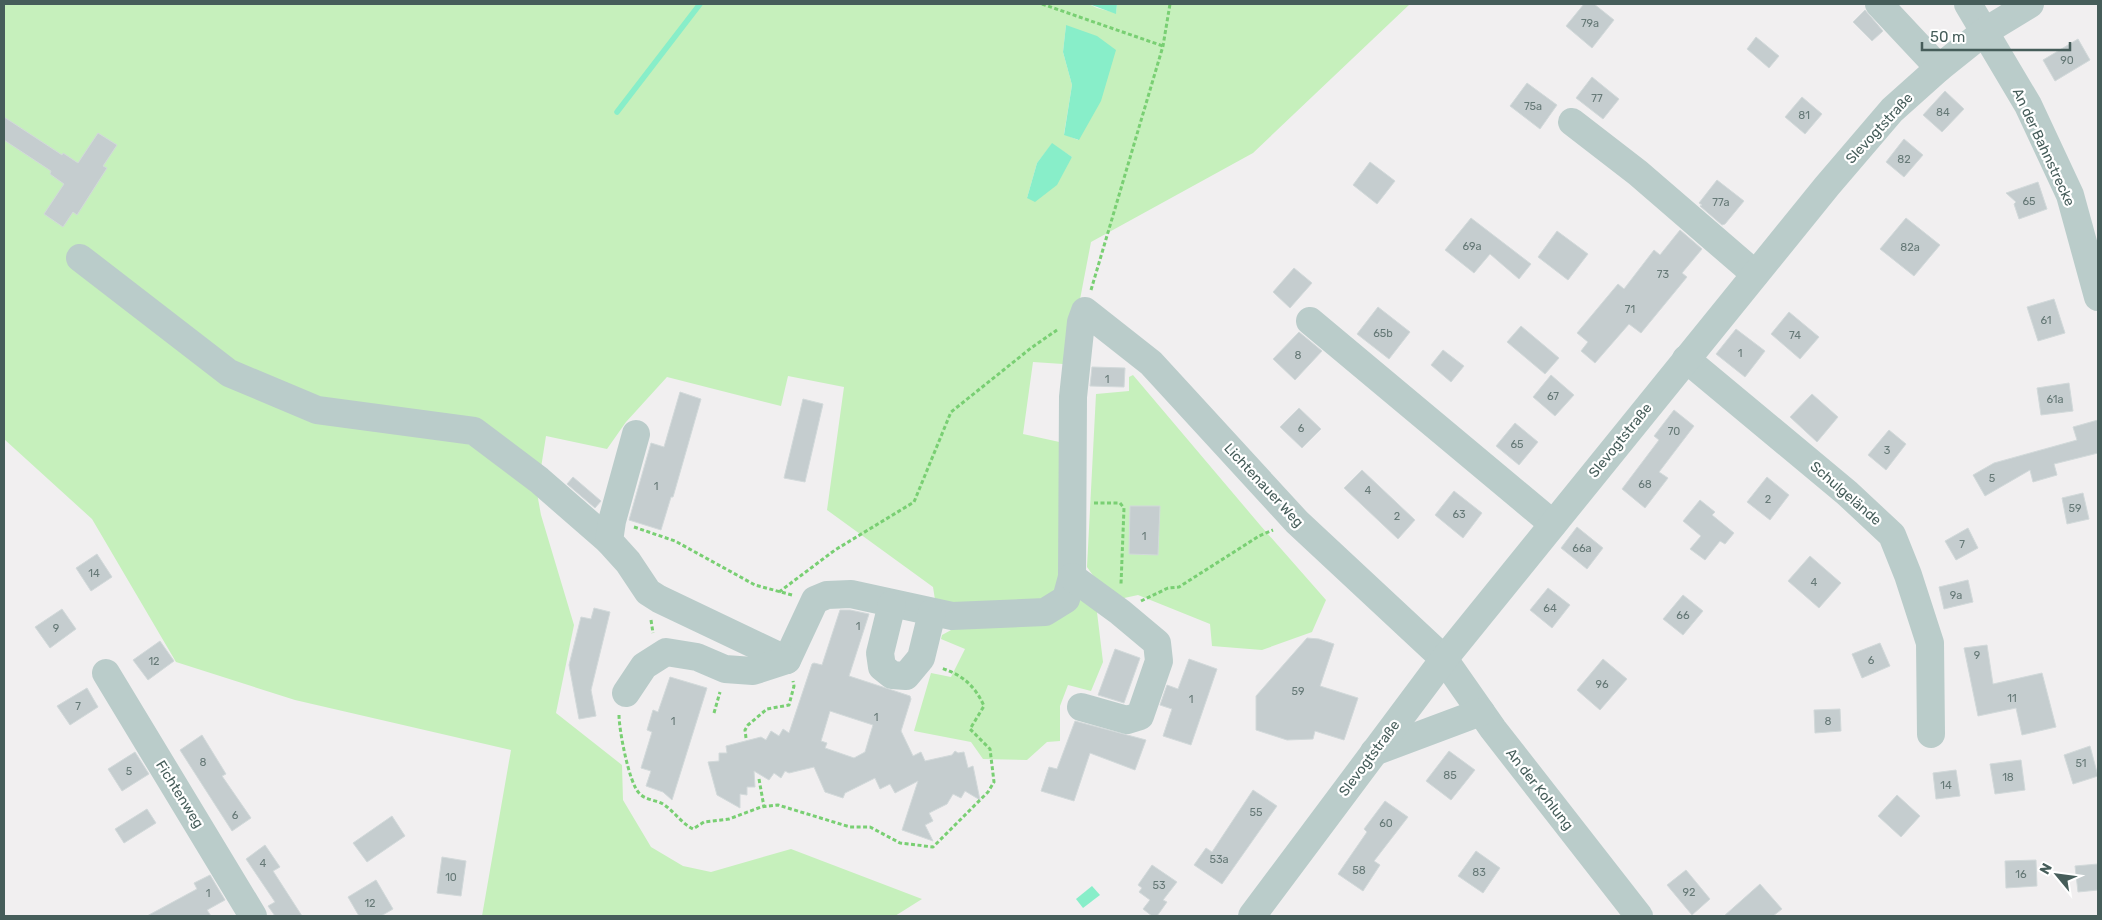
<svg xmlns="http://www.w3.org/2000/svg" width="2102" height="920" font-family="Rubik,sans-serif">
  <rect width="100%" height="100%" fill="#f1eff0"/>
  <g fill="#c6f0bc" fill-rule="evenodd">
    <path d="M4 4H1089L1097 8 1116 13 1117 4H1410L1253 153 1091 242 1077 315 1063 364 1033 362 1023 434 1064 443 1067 576 1050 600 936 606 933 587 827 510 844 387 788 376 781 406 667 377 626 422 607 449 546 436 537 493 541 515 574 625 556 713 622 765 623 800 651 847 683 866 711 872 791 849 922 899 895 916H482L511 750 295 700 176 662 92 519 4 439ZM1066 25 1078 140 1064 134 1072 85 1063 52ZM1052 144 1072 157 1027 198 1037 163Z"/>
    <path d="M1133 375 1260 525 1326 600 1312 632 1262 650 1212 646 1210 624 1138 595 1115 600 1099 584 1087 567 1096 394 1129 391V377Z"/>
    <path d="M1080 600 1096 604 1103 662 1091 691 1068 685 1060 706V741L1047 742 1027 760 983 759 971 742 914 731 931 673 951 677 965 649 941 639 942 635 964 623Z"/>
  </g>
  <g fill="#88eec9">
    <path d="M1089 4H1117L1116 14Z"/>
    <path d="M1066 25 1097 36 1116 50 1101 101 1079 140 1064 135 1072 85 1063 52Z"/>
    <path d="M1052 143 1072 157 1057 185 1035 202 1027 198 1037 163Z"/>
    <path d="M1092 886 1100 895 1083 908 1076 899Z"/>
  </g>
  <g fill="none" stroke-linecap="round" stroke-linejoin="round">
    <path stroke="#88eec9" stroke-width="5.5" d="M617 112 700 4"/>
  </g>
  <g fill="#c5cdcf" stroke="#d2d9da" fill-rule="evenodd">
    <path d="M1584 4H1594L1614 20 1592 48 1566 26Z"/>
    <path d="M1865 10 1883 31 1872 41 1853 22Z"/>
    <path d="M1756 37 1779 56 1769 68 1747 49Z"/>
    <path d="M2078 39 2090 60 2055 81 2043 60Z"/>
    <path d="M1592 77 1619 99 1603 119 1576 98Z"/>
    <path d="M1527 83 1557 105 1540 129 1510 106Z"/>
    <path d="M1945 91 1964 109 1942 132 1923 115Z"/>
    <path d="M1802 97 1822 114 1805 134 1785 117Z"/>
    <path d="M4 117 62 155 63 153 78 163 98 133 117 145 103 166 107 168 77 215 73 212 63 227 44 214 64 184 50 174 51 171 4 140Z"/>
    <path d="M1904 139 1923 155 1904 177 1886 162Z"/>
    <path d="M1370 162 1395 181 1377 204 1353 185Z"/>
    <path d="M1717 180 1744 201 1725 224 1722 225 1700 206 1702 205 1699 203Z"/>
    <path d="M2038 182 2047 209 2019 219 2014 204 2016 202 2006 193Z"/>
    <path d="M1471 218 1531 264 1519 279 1490 254 1474 273 1445 250Z"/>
    <path d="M1906 218 1940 245 1914 276 1880 249Z"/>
    <path d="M1680 230 1702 249 1682 273 1687 277 1641 333 1629 324 1595 363 1581 351 1588 342 1577 333 1618 284 1624 289 1654 250 1660 255Z"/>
    <path d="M1557 231 1588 254 1568 280 1538 257Z"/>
    <path d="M1294 268 1312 283 1290 308 1273 292Z"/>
    <path d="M2054 299 2065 333 2038 341 2027 307Z"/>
    <path d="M1378 307 1410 332 1389 359 1357 334Z"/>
    <path d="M1789 312 1819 337 1800 359 1771 334Z"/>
    <path d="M1521 326 1559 358 1545 374 1507 342Z"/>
    <path d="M1736 329 1765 351 1745 377 1716 354Z"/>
    <path d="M1299 332 1322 351 1295 380 1273 359Z"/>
    <path d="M1443 350 1464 366 1451 382 1431 365Z"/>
    <path d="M1092 367 1125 368 1124 387 1090 386Z"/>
    <path d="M1551 375 1574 395 1555 416 1533 397Z"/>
    <path d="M2069 383 2073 411 2041 415 2037 388Z"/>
    <path d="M680 392 701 399 673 497H671L661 530 629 520 651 443 664 447Z"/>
    <path d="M1812 394 1838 417 1817 442 1790 417Z"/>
    <path d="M803 399 823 404 805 482 784 478Z"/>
    <path d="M1299 408 1321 429 1302 448 1280 427Z"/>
    <path d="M1674 410 1694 426 1659 472 1668 478 1645 508 1622 489 1659 440 1654 436Z"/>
    <path d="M2098 420V453L2054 464 2057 475 2033 482 2030 470 1985 496 1973 475 1994 463 2077 440 2073 427Z"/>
    <path d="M1515 423 1538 442 1519 465 1496 446Z"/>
    <path d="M1889 430 1906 444 1886 470 1868 455Z"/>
    <path d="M1362 470 1415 520 1398 539 1344 488Z"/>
    <path d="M573 477 601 501 595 508 567 484Z"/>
    <path d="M1767 477 1789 495 1770 520 1747 502Z"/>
    <path d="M1454 491 1482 513 1463 538 1435 515Z"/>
    <path d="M2083 493 2089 519 2067 524 2062 498Z"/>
    <path d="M1700 500 1715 512 1712 515 1734 533 1725 544 1720 541 1705 560 1690 549 1701 536 1683 521Z"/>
    <path d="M1130 506H1160L1158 555 1129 554Z"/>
    <path d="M1577 527 1603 548 1587 569 1561 548Z"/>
    <path d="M1968 528 1978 548 1956 560 1945 541Z"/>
    <path d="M97 554 112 577 91 591 76 568Z"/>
    <path d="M1810 556 1841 583 1819 608 1788 581Z"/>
    <path d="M1968 580 1973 602 1944 609 1939 587Z"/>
    <path d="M1548 588 1570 605 1552 628 1530 610Z"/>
    <path d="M1683 595 1703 611 1683 635 1663 619Z"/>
    <path d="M594 608 610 612 591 690 596 716 579 719 569 665 581 617 591 619Z"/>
    <path d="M62 609 76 629 50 648 35 627Z"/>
    <path d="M840 610H850L869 614 849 676 910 696 911 699 901 731 913 756 921 752 925 761 952 755 955 751 958 753 964 752 968 768 973 766 980 800 965 791 961 798 953 794 947 804 929 813 933 821 925 825 933 841 902 830 918 781 895 793 890 784 880 789 875 778 845 793 843 798 825 792 814 767 789 773 785 771 781 778 774 773 769 780 754 771 755 787H747V795L740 794V808L717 795 708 762 719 761V753H727L726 746 761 737 766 740 771 731 779 736 783 729 789 733 812 664 814 663 822 665ZM830 711 873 725 865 752 854 758 825 748 827 743 821 741Z"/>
    <path d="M1307 638 1319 639 1334 644 1320 686 1358 698 1344 740 1315 731 1313 739 1287 740 1256 730V696Z"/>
    <path d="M160 641 174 661 148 680 133 660Z"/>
    <path d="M1880 643 1890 666 1862 678 1852 654Z"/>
    <path d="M1987 645 1993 684 2042 673 2056 727 2022 735 2016 708 1978 716 1964 648Z"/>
    <path d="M1115 649 1140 658 1124 703 1098 695Z"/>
    <path d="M1189 659 1217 669 1191 745 1163 736 1172 709 1160 705 1167 685 1178 689Z"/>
    <path d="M1603 659 1627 679 1600 710 1577 690Z"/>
    <path d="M670 677 707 688 672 800 663 792 646 786 651 771 641 768 652 732 647 730 653 710 658 712Z"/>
    <path d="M87 688 98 707 70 725 57 706Z"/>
    <path d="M1840 709 1841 731 1815 733 1814 710Z"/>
    <path d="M1075 721 1146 740 1135 770 1090 753 1074 801 1041 791 1049 767 1057 769Z"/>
    <path d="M202 735 226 774 222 776 251 818 232 831 180 750Z"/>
    <path d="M2090 746 2098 776 2073 784 2064 755Z"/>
    <path d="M1449 751 1475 770 1451 800 1426 781Z"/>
    <path d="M135 752 149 774 122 791 108 769Z"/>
    <path d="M2021 760 2025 790 1995 794 1990 764Z"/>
    <path d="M1956 770 1960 796 1936 799 1933 773Z"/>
    <path d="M1253 790 1277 806 1222 884 1194 865 1206 848 1212 852Z"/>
    <path d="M1897 795 1920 816 1901 837 1878 816Z"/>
    <path d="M1385 801 1408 817 1374 861 1380 865 1363 891 1338 874 1367 832 1364 829Z"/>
    <path d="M147 809 156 823 124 843 115 829Z"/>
    <path d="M392 816 405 836 367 862 353 843Z"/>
    <path d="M265 845 280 867 273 871 302 916H275L268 906 275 902 246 859Z"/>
    <path d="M1476 851 1500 868 1483 893 1458 876Z"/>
    <path d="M442 857 466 861 461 896 437 893Z"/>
    <path d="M2036 860 2037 886 2006 888 2005 861Z"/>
    <path d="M2098 864V890L2078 892 2075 866Z"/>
    <path d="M1152 865 1177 882 1163 900 1167 902 1157 916H1152L1143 909 1150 900 1139 892 1142 888 1138 885Z"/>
    <path d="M1686 870 1710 899 1692 915 1667 885Z"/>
    <path d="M210 875 225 900 207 910 211 916H147L197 889 194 883Z"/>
    <path d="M376 880 393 909 381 916H359L348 897Z"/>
    <path d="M1760 884 1782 909 1773 916H1724Z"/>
  </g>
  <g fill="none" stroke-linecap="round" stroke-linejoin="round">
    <g stroke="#79cf73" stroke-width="3" stroke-dasharray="4 2.5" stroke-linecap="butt">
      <path d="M1042 4 1163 46"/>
      <path d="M1091 290 1163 46 1170 4"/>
      <path d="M1094 503H1120L1124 508 1121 584"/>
      <path d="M634 527 675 541 755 585 792 595"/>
      <path d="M779 592 835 550 914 502 951 412 1031 348 1057 330"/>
      <path d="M1141 601 1168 588 1179 587 1259 536 1273 530"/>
      <path d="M651 620 653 633"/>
      <path d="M714 713 720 692"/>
      <path d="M619 715C619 730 629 783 639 793 645 800 656 800 663 804 674 811 681 823 693 829L704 822 729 819 761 807 778 805 850 827H870L900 843 933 847 988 792 994 782 990 749 970 729 984 706C975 686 963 675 941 668"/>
      <path d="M746 738 745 730 748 725 767 709 789 705 794 686 793 681"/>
      <path d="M759 779 764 807"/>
    </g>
    <g stroke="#baccca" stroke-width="28">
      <path d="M1879 4 1939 68"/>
      <path d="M1968 4 2028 105 2070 195 2098 297"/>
      <path d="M1572 122 1638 173 1755 274"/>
      <path d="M80 258 229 373 317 410 474 431 539 480 609 541"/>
      <path d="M1310 321 1553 524"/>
      <path d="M1686 359 1847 493 1892 535 1908 575 1930 643 1931 734"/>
      <path d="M636 434 612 521 609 541 628 562 648 592 659 599 787 660 815 600 827 595 851 594 952 616 1045 612 1066 599 1072 577 1073 397 1081 322 1085 311 1151 363 1297 522 1444 659 1493 729 1639 916"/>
      <path d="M1072 577 1120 612 1157 643 1159 661 1140 716 1127 720 1081 707"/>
      <path d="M892 604 880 653 882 667 892 675 906 676 921 658 932 613"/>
      <path d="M106 673 253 916"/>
      <path d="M626 693 644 666 666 652 697 657 725 669 753 671 787 660"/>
      <path d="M1374 752 1481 712"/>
      <path d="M1252 916 1444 659 1827 186 1892 110 1939 68 1984 32 2030 4"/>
    </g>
  </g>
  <g text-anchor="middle" stroke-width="4.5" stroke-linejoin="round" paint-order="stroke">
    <g font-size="11" fill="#667977">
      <text x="1590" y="27">79a</text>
      <text x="2067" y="64">90</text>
      <text x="1597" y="102">77</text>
      <text x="1533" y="110">75a</text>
      <text x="1943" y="116">84</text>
      <text x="1804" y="119">81</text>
      <text x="1904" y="163">82</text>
      <text x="2029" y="205">65</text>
      <text x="1721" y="206">77a</text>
      <text x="1472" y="250">69a</text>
      <text x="1910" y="251">82a</text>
      <text x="1663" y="278">73</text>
      <text x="1630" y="313">71</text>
      <text x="2046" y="324">61</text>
      <text x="1383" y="337">65b</text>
      <text x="1795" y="339">74</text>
      <text x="1740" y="357">1</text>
      <text x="1298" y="359">8</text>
      <text x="1107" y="383">1</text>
      <text x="1553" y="400">67</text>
      <text x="2055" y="403">61a</text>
      <text x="1301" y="432">6</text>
      <text x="1674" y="435">70</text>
      <text x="1517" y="448">65</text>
      <text x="1887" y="454">3</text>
      <text x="1992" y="482">5</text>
      <text x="1645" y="488">68</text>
      <text x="656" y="490">1</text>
      <text x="1368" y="494">4</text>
      <text x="1768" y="503">2</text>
      <text x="2075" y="512">59</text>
      <text x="1459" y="518">63</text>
      <text x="1397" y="520">2</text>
      <text x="1144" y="540">1</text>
      <text x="1962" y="548">7</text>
      <text x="1582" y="552">66a</text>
      <text x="94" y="577">14</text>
      <text x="1814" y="586">4</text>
      <text x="1956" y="599">9a</text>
      <text x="1550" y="612">64</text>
      <text x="1683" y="619">66</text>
      <text x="858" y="630">1</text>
      <text x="56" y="632">9</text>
      <text x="1977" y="659">9</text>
      <text x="1871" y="664">6</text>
      <text x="154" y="665">12</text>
      <text x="1602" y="688">96</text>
      <text x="1298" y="695">59</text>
      <text x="2012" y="702">11</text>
      <text x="1191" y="703">1</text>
      <text x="78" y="710">7</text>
      <text x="876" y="721">1</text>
      <text x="673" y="725">1</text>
      <text x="1828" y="725">8</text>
      <text x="203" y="766">8</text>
      <text x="2081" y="767">51</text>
      <text x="129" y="775">5</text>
      <text x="1450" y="779">85</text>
      <text x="2008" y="781">18</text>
      <text x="1946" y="789">14</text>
      <text x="1256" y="816">55</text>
      <text x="235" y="819">6</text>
      <text x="1386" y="827">60</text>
      <text x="1219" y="863">53a</text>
      <text x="263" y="867">4</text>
      <text x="1359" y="874">58</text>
      <text x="1479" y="876">83</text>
      <text x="2021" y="878">16</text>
      <text x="451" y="881">10</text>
      <text x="1159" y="889">53</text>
      <text x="1689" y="896">92</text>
      <text x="208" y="897">1</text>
      <text x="370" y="907">12</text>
    </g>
    <g font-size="14" fill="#465d5a" stroke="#fff">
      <text transform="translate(1879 128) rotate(-47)" y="5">Slevogtstraße</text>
      <text transform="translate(2044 147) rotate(65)" y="5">An der Bahnstrecke</text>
      <text transform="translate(1620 440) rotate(-51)" y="5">Slevogtstraße</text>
      <text transform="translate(1264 485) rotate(47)" y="5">Lichtenauer Weg</text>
      <text transform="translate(1846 493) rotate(41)" y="5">Schulgelände</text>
      <text transform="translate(1369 758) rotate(-53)" y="5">Slevogtstraße</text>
      <text transform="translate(1540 789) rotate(52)" y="5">An der Kohlung</text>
      <text transform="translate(180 794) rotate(58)" y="5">Fichtenweg</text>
    </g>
  </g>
  <rect width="2102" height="920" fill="none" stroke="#465d5a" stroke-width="10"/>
  <g transform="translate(2057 875) rotate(299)" stroke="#ffffff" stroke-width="4" paint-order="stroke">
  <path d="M0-4L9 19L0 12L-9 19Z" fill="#465d5a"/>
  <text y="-8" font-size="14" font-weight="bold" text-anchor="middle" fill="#465d5a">N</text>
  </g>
  <path d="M1922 42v8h148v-8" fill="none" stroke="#465d5a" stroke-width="2.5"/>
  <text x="1930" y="42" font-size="15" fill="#465d5a" stroke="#ffffff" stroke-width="4" paint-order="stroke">50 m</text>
</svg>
